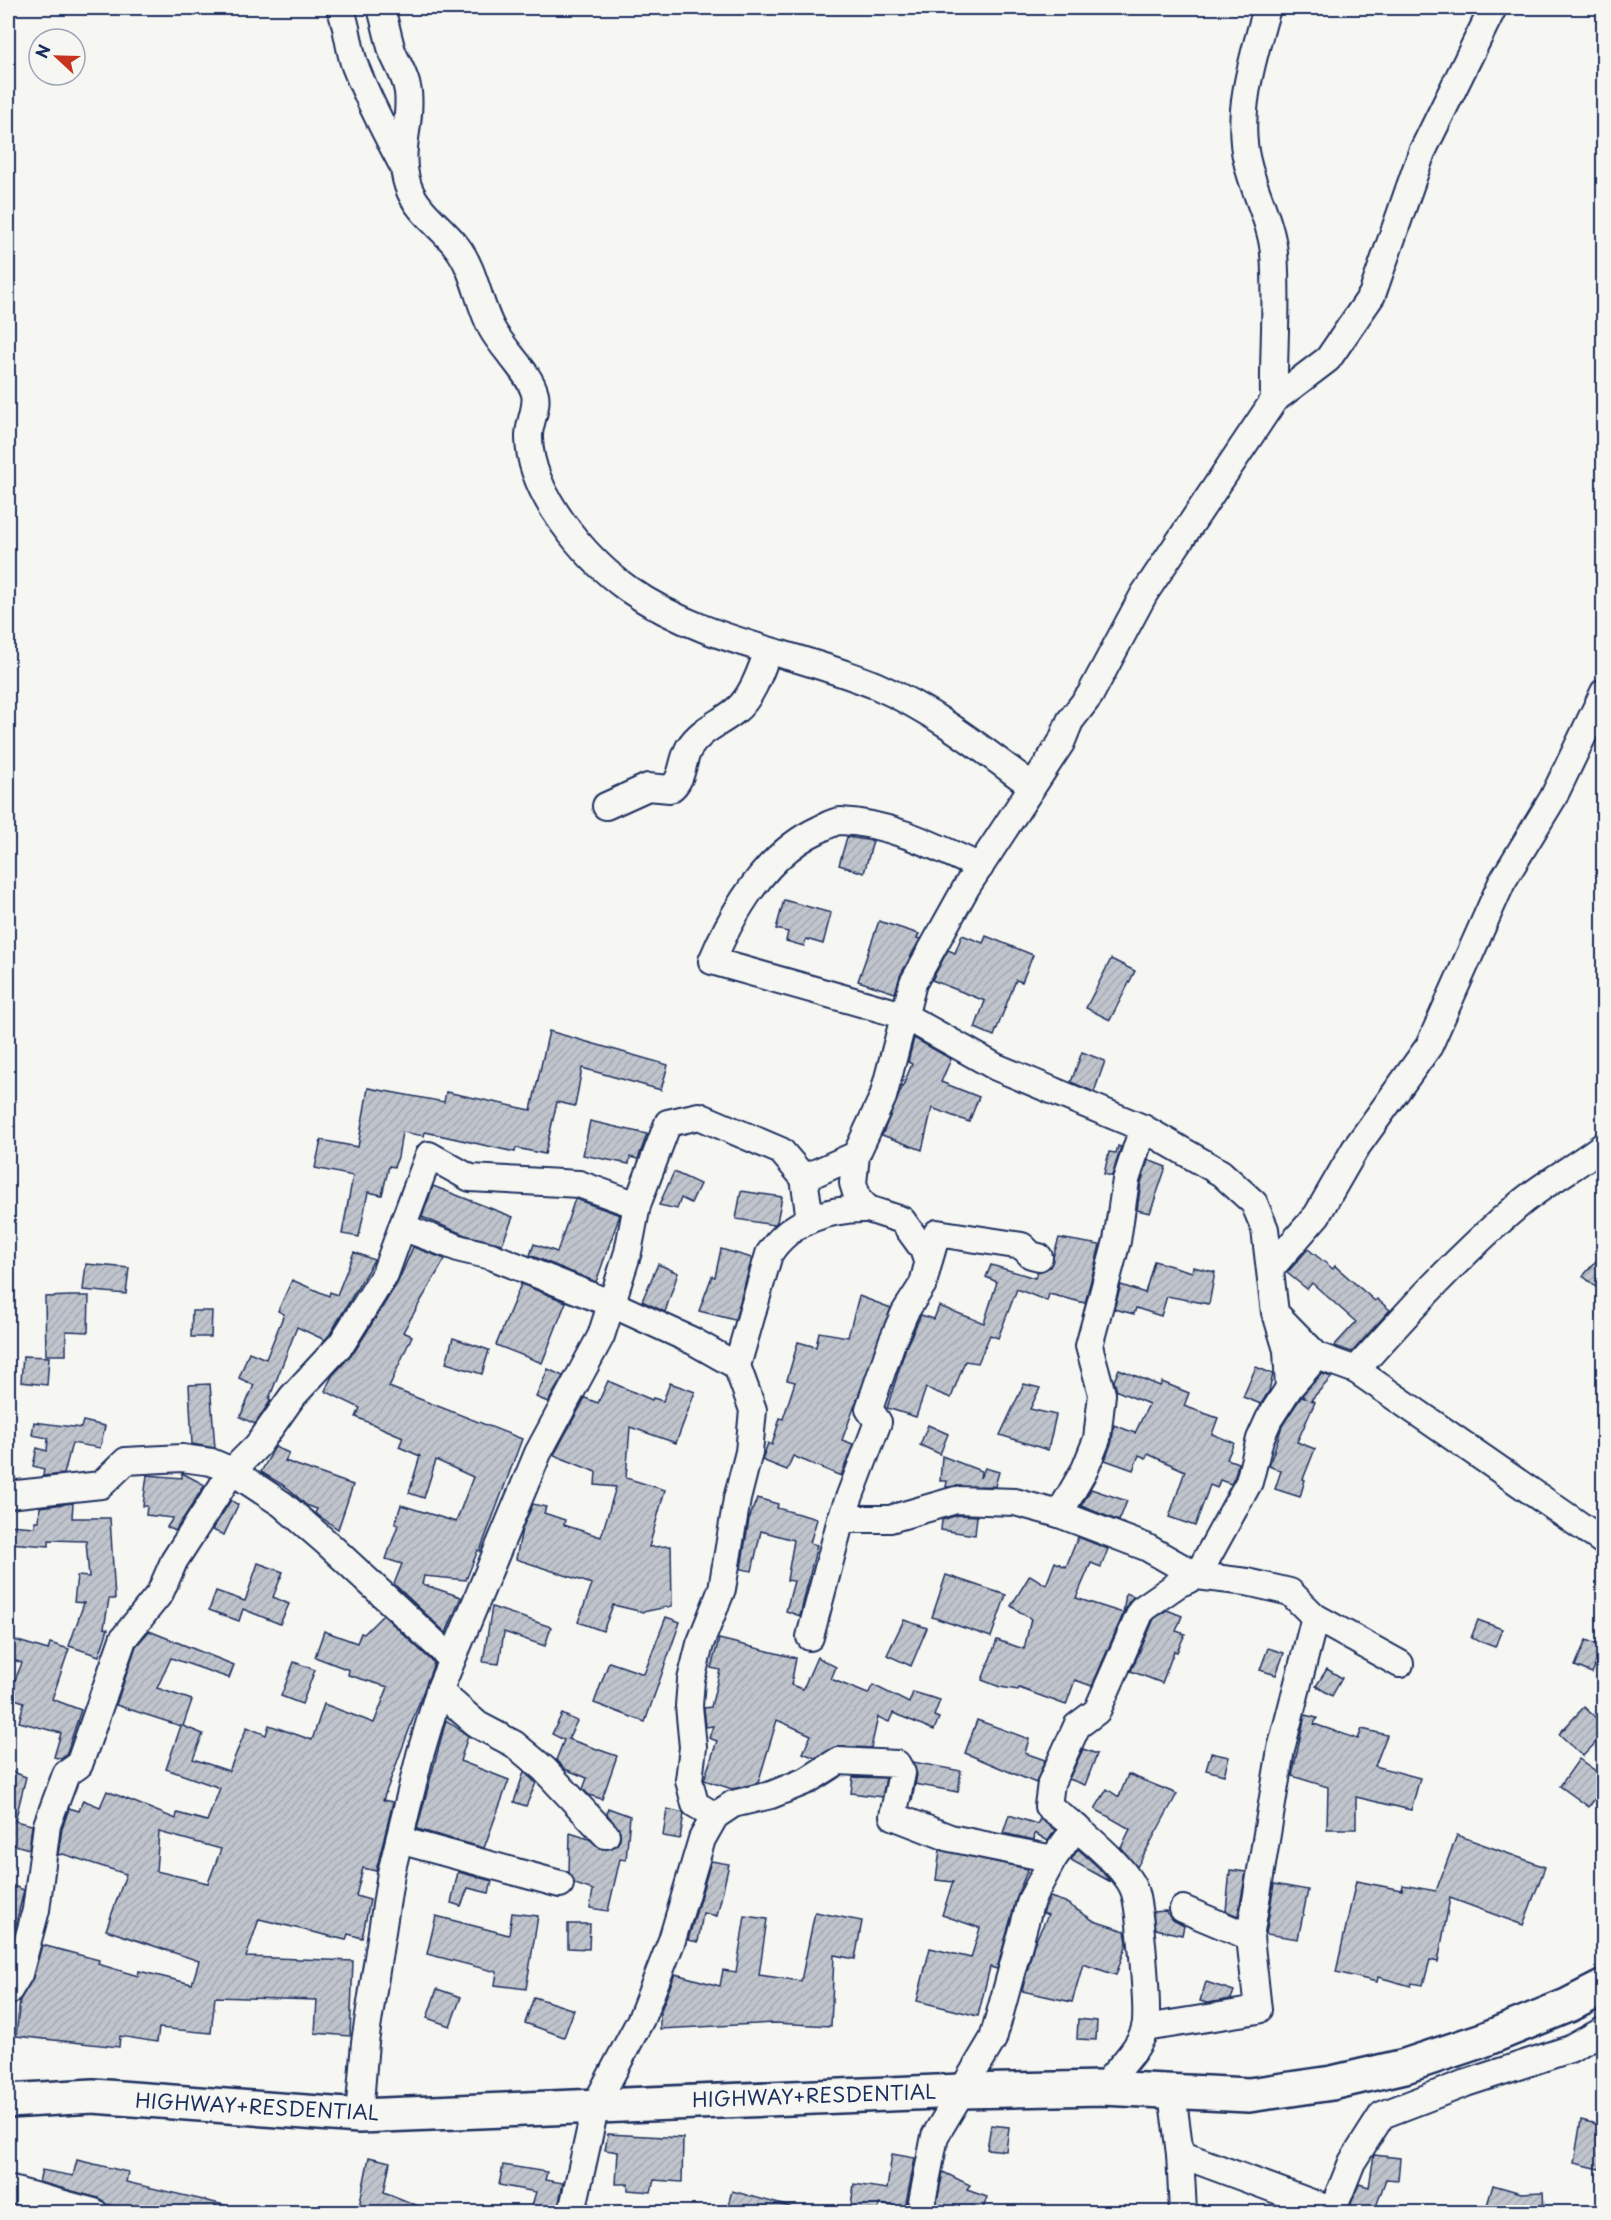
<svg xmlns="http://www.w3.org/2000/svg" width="1611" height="2220" font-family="'Playpen Sans',sans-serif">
  <defs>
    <pattern id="building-hatch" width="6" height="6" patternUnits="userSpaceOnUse" patternTransform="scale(1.5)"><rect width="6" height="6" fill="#c0c4cd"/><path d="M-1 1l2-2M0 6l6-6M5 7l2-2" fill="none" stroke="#a4a9b2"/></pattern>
  </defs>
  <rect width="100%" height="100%" fill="#f6f6f2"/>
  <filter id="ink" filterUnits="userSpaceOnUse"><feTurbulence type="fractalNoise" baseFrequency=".0167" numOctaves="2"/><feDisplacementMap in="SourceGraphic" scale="12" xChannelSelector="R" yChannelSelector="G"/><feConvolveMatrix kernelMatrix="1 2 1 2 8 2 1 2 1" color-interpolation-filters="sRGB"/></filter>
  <g filter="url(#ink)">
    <g fill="url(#building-hatch)" stroke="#1b2f5e" stroke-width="1.5" fill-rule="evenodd">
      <path d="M847 837 873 841 864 873 839 865Z"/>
      <path d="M784 900 831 913 823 944 806 939 804 946 786 941 788 932 776 929Z"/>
      <path d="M879 921 919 934 917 938 920 939 900 976 895 993 858 981Z"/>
      <path d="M962 935 983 943 986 936 1033 955 1022 982 1016 980 994 1036 975 1028 985 1001 932 980 948 950 955 953Z"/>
      <path d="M1111 959 1135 971 1110 1020 1086 1008Z"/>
      <path d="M549 1031 668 1065 661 1090 582 1068 575 1106 557 1102 545 1154 516 1148 515 1152 425 1132 424 1136 402 1132 398 1157 394 1167 389 1166 382 1195 368 1192 359 1237 342 1234 353 1176 315 1168 321 1140 358 1147 368 1088 444 1102 446 1092 531 1110Z"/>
      <path d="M914 1038 951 1059 941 1082 979 1097 969 1122 932 1108 922 1150 882 1135 912 1064 908 1062Z"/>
      <path d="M1082 1052 1105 1061 1094 1092 1071 1082Z"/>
      <path d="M590 1121 647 1134 638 1159 630 1157 629 1164 583 1155Z"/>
      <path d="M1118 1146 1121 1147 1112 1176 1104 1174 1109 1152 1116 1153Z"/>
      <path d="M1148 1160 1166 1167 1150 1213 1137 1210 1141 1183Z"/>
      <path d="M674 1172 700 1184 691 1203 681 1198 677 1209 659 1205Z"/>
      <path d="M433 1186 513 1217 502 1244 465 1235 422 1217Z"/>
      <path d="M741 1191 782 1197 777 1222 774 1225 736 1219Z"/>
      <path d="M575 1199 620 1215 596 1282 530 1255 534 1244 557 1252Z"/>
      <path d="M1059 1238 1100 1245 1085 1303 1049 1294 1047 1301 1017 1289 998 1338 990 1335 978 1363 965 1361 951 1398 926 1388 916 1417 887 1408 906 1347 921 1315 934 1319 939 1306 984 1323 997 1282 986 1277 991 1265 1035 1278 1037 1272 1050 1267Z"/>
      <path d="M413 1247 445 1259 403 1332 412 1336 389 1387 522 1439 480 1551 478 1550 466 1580 424 1576 422 1584 461 1597 446 1633 394 1584 402 1564 386 1559 398 1525 395 1524 401 1505 456 1522 473 1477 436 1460 424 1498 409 1493 420 1456 399 1447 403 1437 356 1417 360 1408 325 1391 332 1376 355 1351 398 1282Z"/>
      <path d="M721 1249 752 1258 735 1320 699 1311 712 1276 715 1277Z"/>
      <path d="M1308 1249 1333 1269 1335 1266 1375 1301 1377 1299 1390 1310 1352 1352 1334 1346 1356 1322 1312 1283 1307 1289 1287 1273Z"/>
      <path d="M354 1252 374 1260 330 1334 325 1340 297 1327 269 1399 271 1400 255 1424 240 1417 254 1385 239 1378 249 1352 266 1359 284 1314 278 1311 292 1280 329 1296 330 1292 337 1295Z"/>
      <path d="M1604 1252V1294L1583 1276Z"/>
      <path d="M1154 1261 1192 1272 1193 1267 1215 1272 1209 1304 1167 1296 1161 1316 1136 1308 1134 1314 1114 1309 1121 1285 1145 1293Z"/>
      <path d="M86 1264 129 1268 126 1294 83 1290Z"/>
      <path d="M658 1264 678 1273 665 1312 642 1301Z"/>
      <path d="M521 1284 566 1302 542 1363 496 1345Z"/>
      <path d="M71 1296H89L88 1332 66 1331V1355H46L45 1297Z"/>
      <path d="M859 1296 891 1308 842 1440 853 1444 841 1476 793 1456 787 1470 762 1460 768 1443 772 1445 780 1418 783 1419 795 1382 787 1380 798 1342 816 1347 819 1332 848 1337Z"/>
      <path d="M192 1311H212L211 1337H191Z"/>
      <path d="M453 1338 489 1350 482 1374 446 1363Z"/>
      <path d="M23 1356 49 1357 47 1385 21 1382Z"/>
      <path d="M1256 1367 1273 1374 1269 1391 1261 1404 1243 1397Z"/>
      <path d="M548 1369 563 1376 548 1402 536 1397Z"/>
      <path d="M1119 1369 1160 1386 1162 1382 1189 1393 1184 1406 1218 1418 1212 1434 1234 1443 1227 1459 1238 1463 1235 1476 1231 1484 1220 1480 1217 1488 1210 1485 1195 1526 1169 1517 1185 1471 1148 1454 1146 1458 1139 1455 1133 1470 1105 1460 1112 1441 1114 1425 1135 1433 1149 1404 1117 1391 1114 1381Z"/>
      <path d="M1322 1374 1332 1377 1311 1400 1315 1402 1297 1442 1315 1449 1303 1479 1305 1480 1300 1497 1275 1489 1281 1471 1269 1466 1282 1426 1301 1397 1305 1398 1302 1395Z"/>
      <path d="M608 1381 652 1400 653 1398 663 1401 670 1383 695 1392 676 1443 630 1427 626 1478 665 1490 649 1547 671 1546 672 1606 643 1612 613 1605 603 1631 578 1622 592 1584 516 1559 522 1529 533 1504 546 1507 544 1513 565 1520 564 1525 601 1537 616 1487 595 1485 596 1472 554 1455 585 1398 598 1403Z"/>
      <path d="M210 1384 215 1448 192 1444 189 1385Z"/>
      <path d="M1024 1384 1040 1388 1030 1409 1056 1415 1048 1450 1000 1435Z"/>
      <path d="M83 1421 105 1426 100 1448 72 1443 64 1474 43 1476 44 1469 33 1466 37 1448 47 1451 48 1438 32 1435 34 1422 81 1428Z"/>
      <path d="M928 1425 948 1434 940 1454 920 1445Z"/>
      <path d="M275 1447 289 1453 285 1461 353 1485 338 1529 315 1513 317 1509 306 1505 288 1488 261 1472Z"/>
      <path d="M942 1456 981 1471 980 1478 985 1468 999 1472 995 1486 946 1487 947 1481H940Z"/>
      <path d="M182 1473 205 1485 175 1531 167 1527 173 1518 146 1515 147 1506H143L147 1475 182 1478Z"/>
      <path d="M1091 1489 1127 1501 1119 1521 1081 1506Z"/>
      <path d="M757 1498 778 1504 777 1508 817 1519 810 1543 817 1545 800 1616 786 1611 794 1581 787 1580 794 1540 761 1531 752 1571 741 1569 749 1519Z"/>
      <path d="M231 1500 238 1505 224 1535 212 1530Z"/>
      <path d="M73 1503 72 1518H110L115 1599H109L104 1628 108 1629 99 1656 69 1646 84 1603 74 1602 77 1576 89 1577 86 1541 49 1540V1546L8 1543V1525L35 1527V1521H39L40 1507Z"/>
      <path d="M958 1515 977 1516 975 1535 941 1530 942 1520Z"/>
      <path d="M1078 1537 1108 1549 1101 1567 1091 1563 1076 1598 1123 1613 1126 1593 1134 1596 1128 1603 1092 1686 1075 1680 1066 1705 1019 1688 1018 1690 1000 1687 982 1680 997 1640 1024 1649 1031 1619 1011 1606 1030 1575 1046 1585 1055 1562 1066 1567Z"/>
      <path d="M258 1563 283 1572 273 1597 289 1604 280 1624 243 1609 239 1621 209 1610 216 1591 245 1601Z"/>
      <path d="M946 1575 1006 1595 991 1637 932 1617Z"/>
      <path d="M492 1607 551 1627 545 1646 504 1632 499 1664 483 1662Z"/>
      <path d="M1167 1610 1182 1616 1176 1631 1185 1634 1177 1652 1174 1651 1162 1683 1131 1671 1154 1619Z"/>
      <path d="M383 1615 434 1663 383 1800 393 1802 376 1871 363 1868 356 1896 370 1900 362 1938 348 1934 346 1940 259 1919 246 1957 353 1961 350 2036 315 2033 317 2000 215 1997 211 2033 159 2028 157 2042 120 2036 119 2047 16 2036 20 2000 33 1978 42 1945 99 1960 98 1964 138 1976 139 1971 192 1984 199 1961 106 1930 126 1874 63 1854 58 1855 62 1829 69 1808 79 1811 83 1800 100 1807 107 1791 176 1819 177 1813 207 1821 220 1788 166 1769 181 1726 116 1705 136 1646 149 1631 234 1665 229 1678 171 1658 157 1688 192 1700 183 1726 203 1734 193 1759 229 1771 247 1727 266 1735 269 1725 312 1740 324 1704 374 1723 388 1687 348 1675 349 1670 315 1657 324 1631 357 1643 361 1633 364 1634ZM159 1832 221 1849 208 1883 156 1871Z"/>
      <path d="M666 1617 680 1622 645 1722 594 1703 609 1662 644 1674Z"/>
      <path d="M904 1620 927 1628 911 1666 887 1655Z"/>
      <path d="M1478 1620 1502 1629 1495 1647 1471 1638Z"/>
      <path d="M8 1638 48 1650 50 1643 69 1649 52 1699 81 1710 66 1755 61 1759 54 1757 61 1733 19 1722 24 1702 8 1697 22 1663 8 1658Z"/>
      <path d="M719 1639 796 1658 791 1685 803 1689 817 1657 836 1667 831 1679 868 1694 873 1685 909 1703 913 1692 940 1700 934 1716 939 1718 934 1730 893 1713 889 1722 878 1717 871 1748 838 1746 815 1758 803 1753 811 1735 777 1720 758 1783 732 1789 704 1780 717 1741 709 1738 713 1726 706 1727 704 1708 711 1707 720 1670 711 1668Z"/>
      <path d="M1586 1640 1603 1647 1592 1673 1575 1666Z"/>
      <path d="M1268 1648 1284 1653 1276 1675 1260 1670Z"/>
      <path d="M294 1662 315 1670 302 1704 281 1696Z"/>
      <path d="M1327 1669 1342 1678 1332 1696 1316 1686Z"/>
      <path d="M1584 1707 1604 1725V1734L1583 1756 1559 1734Z"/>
      <path d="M562 1714 577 1721 568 1739 617 1756 602 1799 589 1795 583 1789 587 1778 565 1769 556 1760 564 1740 552 1734Z"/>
      <path d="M1305 1715 1317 1718 1314 1724 1358 1739 1362 1729 1387 1735 1375 1766 1420 1778 1411 1810 1356 1797V1829H1327L1328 1787 1292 1776Z"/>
      <path d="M446 1720 468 1736 460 1761 509 1780 484 1848 417 1829Z"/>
      <path d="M977 1720 1029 1739 1025 1753 1045 1760 1036 1783 965 1753Z"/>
      <path d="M1083 1749 1097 1754 1085 1785 1069 1779Z"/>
      <path d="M1211 1753 1229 1757 1224 1775 1206 1770Z"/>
      <path d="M1579 1759 1604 1777V1786L1589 1807 1560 1786Z"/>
      <path d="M913 1762 961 1771 958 1792 915 1784 912 1800 917 1775Z"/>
      <path d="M8 1770 26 1777 15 1821 32 1825 29 1849 8 1843Z"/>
      <path d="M524 1772 536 1783 526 1806 514 1802Z"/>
      <path d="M1128 1774 1177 1794 1137 1867 1121 1848 1130 1829 1095 1809 1107 1789 1119 1797Z"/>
      <path d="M853 1777 886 1778 882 1797 851 1793Z"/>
      <path d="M608 1808 630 1816 626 1860 620 1859 608 1911 590 1908 593 1890 575 1884 569 1873 570 1833 589 1839 602 1849 616 1846 620 1840V1831L607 1814Z"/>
      <path d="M667 1809 684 1813 680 1839 663 1836Z"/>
      <path d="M1009 1815 1037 1824 1040 1819 1055 1830 1048 1841 1035 1833 1034 1840 1003 1833Z"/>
      <path d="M1457 1835 1545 1867 1523 1925 1450 1898 1438 1962 1430 1960 1423 1985 1412 1983 1411 1986 1378 1977 1377 1982 1336 1972 1356 1881 1402 1890 1403 1885 1436 1891Z"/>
      <path d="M1078 1849 1098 1867 1111 1882 1071 1860Z"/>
      <path d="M940 1850 1028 1869 1017 1896 997 1969 990 1967 978 2016 917 2001 930 1948 971 1958 980 1928 942 1915 953 1882 936 1880Z"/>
      <path d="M711 1861 729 1864 717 1916 703 1913 698 1942 688 1940Z"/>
      <path d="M1230 1870 1246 1872 1238 1916 1226 1911Z"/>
      <path d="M458 1872 492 1881 489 1893 468 1888 461 1906 451 1903Z"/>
      <path d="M8 1884 24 1890 8 1958Z"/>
      <path d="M1274 1884 1308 1890 1298 1939 1266 1934Z"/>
      <path d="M1050 1897 1065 1902 1094 1921 1125 1931 1127 1943 1116 1975 1083 1964 1072 2002 1022 1991 1034 1944 1048 1915 1043 1913Z"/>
      <path d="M1166 1911 1171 1919 1184 1926 1182 1935 1155 1929 1153 1912Z"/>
      <path d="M815 1912 862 1921 855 1959 834 1955 831 2026 774 2023 660 2029V2013L675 1974 720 1986 723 1970 736 1972 745 1916 767 1919 759 1975 801 1981Z"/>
      <path d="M512 1913 538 1916 526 1989 495 1985 497 1972 427 1954 436 1916 509 1935Z"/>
      <path d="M568 1924H590L589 1949 568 1948Z"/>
      <path d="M1206 1982 1234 1991 1231 1999 1207 2003 1200 2001Z"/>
      <path d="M437 1989 461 1997 450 2026 427 2018Z"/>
      <path d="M534 1997 574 2010 564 2037 525 2023Z"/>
      <path d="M1078 2019 1097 2021 1096 2040 1077 2039Z"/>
      <path d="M1581 2120 1604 2126V2153L1600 2169 1574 2163Z"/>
      <path d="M991 2125 1009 2127 1006 2151 987 2149Z"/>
      <path d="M608 2134 683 2138 682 2182 654 2180 651 2192 628 2190V2184H616L618 2152 605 2150Z"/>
      <path d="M892 2154 915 2158 905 2208 879 2204 878 2212H850L854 2184 887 2189Z"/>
      <path d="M1374 2155 1400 2158 1398 2180 1386 2179 1374 2212H1365L1350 2206 1359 2184 1369 2187Z"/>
      <path d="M369 2157 390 2162 384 2192 433 2212H358Z"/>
      <path d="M77 2160 128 2172 126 2182 225 2205 224 2212H156L119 2207 106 2204 98 2198 39 2182 42 2170 73 2176Z"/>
      <path d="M503 2165 547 2172 545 2180 563 2183 557 2212H530L536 2192 499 2185Z"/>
      <path d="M943 2172 970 2185 967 2190 987 2197 982 2212H935Z"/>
      <path d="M1493 2185 1521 2193 1543 2192 1544 2212H1485Z"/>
      <path d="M732 2191 790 2207V2212H726Z"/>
    </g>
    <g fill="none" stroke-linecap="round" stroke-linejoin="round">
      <g stroke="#1b2f5e" stroke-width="30">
        <g id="minor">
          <path d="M340 8C348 26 348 47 355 66 368 99 384 130 401 162"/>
          <path d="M381 8C385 22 388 37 392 51 398 66 406 76 408 92 412 126 396 150 408 186 417 212 441 226 457 247 475 270 478 303 492 329 502 348 530 373 535 394 538 408 528 425 529 438 530 494 585 558 628 589 705 643 793 651 877 686 936 712 981 748 1032 786"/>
          <path d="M1267 8C1254 55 1235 112 1247 161 1254 193 1271 221 1274 253 1278 303 1273 351 1274 400"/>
          <path d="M606 806 648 787 670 789C684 779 681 762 689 748 701 729 719 724 735 711 752 698 761 670 768 651"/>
          <path d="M980 867C937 847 890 823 841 821 834 821 826 826 820 829 767 853 733 911 712 961L903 1015 996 1067 1143 1128 1221 1173 1254 1203 1265 1229 1275 1313 1317 1356 1289 1388 1269 1419 1260 1439 1249 1482 1197 1576 1178 1584 1142 1609 1097 1711 1077 1726 1051 1783 1048 1806C1071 1823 1124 1864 1134 1890 1140 1905 1149 2013 1145 2028 1139 2050 1116 2071 1102 2088"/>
          <path d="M804 1178 856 1155"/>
          <path d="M637 1205 579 1184 470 1178 429 1155 402 1227 461 1249 491 1256 612 1304 693 1341 737 1366"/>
          <path d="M928 1264 937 1233 1022 1246 1031 1255 1039 1257"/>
          <path d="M1271 1268 1317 1215 1355 1149 1429 1046 1502 882 1553 798 1604 692"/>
          <path d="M1278 1320 1287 1350 1289 1388"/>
          <path d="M1317 1356 1356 1370 1604 1542"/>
          <path d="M1356 1370C1408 1312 1460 1254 1521 1203 1546 1182 1577 1166 1604 1145"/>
          <path d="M8 1495 101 1485 126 1461 182 1458 211 1462 232 1471 282 1504 327 1543 452 1659"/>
          <path d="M1059 1514 1085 1469 1097 1439 1102 1394 1089 1346 1117 1241 1126 1180 1143 1128"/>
          <path d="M841 1519H890L956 1500 1015 1502 1059 1514 1146 1547 1197 1576 1247 1582 1290 1592 1315 1617 1400 1664"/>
          <path d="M810 1637 841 1519 878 1422 869 1409 892 1342 905 1312 923 1284 928 1264 923 1249 902 1220 868 1209 858 1199 853 1183 856 1155 883 1097 913 983 967 886 1061 743 1070 721 1090 695 1144 594 1274 400 1328 359 1372 295 1422 152 1493 8"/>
          <path d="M439 1691 478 1725 514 1744 544 1769 606 1835"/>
          <path d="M715 1816 695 1804 689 1780 693 1747 689 1706 691 1680 700 1644 722 1589 737 1499 749 1452 753 1410 737 1366 769 1254C790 1221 829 1208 868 1209"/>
          <path d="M399 1840 560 1884"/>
          <path d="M1183 1909 1250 1937"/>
          <path d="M8 1992 19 1974 36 1910 47 1825 66 1774 79 1765 123 1639 160 1593 174 1561 232 1471 258 1445 292 1397 342 1343 385 1274 402 1227"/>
          <path d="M1145 2028 1258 2010 1250 1937 1281 1749 1315 1617"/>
          <path d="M1172 2093 1180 2154 1183 2212"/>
          <path d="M359 2116 365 2042 391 1873 420 1755 439 1691 538 1453 601 1336 628 1252 637 1205 668 1123 699 1116 781 1151 804 1178 810 1219"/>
          <path d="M1180 2154 1336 2212"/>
          <path d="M8 2189 94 2212"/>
          <path d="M572 2212 596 2104 641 2019 672 1940 702 1839 715 1816 733 1804 771 1795 808 1780 838 1761 897 1764 902 1773 893 1816 950 1838 1053 1859"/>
          <path d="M920 2212 935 2136 993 2039 1031 1900 1053 1859 1076 1827"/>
          <path d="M1332 2212 1352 2162 1382 2115 1466 2083 1570 2049 1604 2030"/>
        </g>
      </g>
      <g stroke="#1b2f5e" stroke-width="38">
        <path id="trunk" d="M8 2101 93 2096 359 2116 961 2091 1102 2088 1249 2095 1332 2083 1405 2066 1483 2040 1569 2005 1604 1987"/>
      </g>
      <use href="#minor" stroke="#f6f6f2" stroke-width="26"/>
      <use href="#trunk" stroke="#f6f6f2" stroke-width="33"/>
    </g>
  </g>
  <g text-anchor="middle" stroke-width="6" stroke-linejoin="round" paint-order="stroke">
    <g font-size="20" fill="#1b2f5e" stroke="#f6f6f2">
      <text transform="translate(814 2096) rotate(-2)" y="7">HIGHWAY+RESDENTIAL</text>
      <text transform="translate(257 2107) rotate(3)" y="7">HIGHWAY+RESDENTIAL</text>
    </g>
  </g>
  <rect width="1611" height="2220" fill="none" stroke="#f6f6f2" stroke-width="30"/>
  <rect x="15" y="15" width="1581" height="2190" fill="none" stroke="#1b2f5e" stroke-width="2" filter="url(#ink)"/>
  <g transform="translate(57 57) rotate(292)"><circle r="28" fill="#f6f6f2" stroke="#9ea6b7" stroke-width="1.5"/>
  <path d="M0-4.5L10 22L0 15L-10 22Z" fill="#c8321e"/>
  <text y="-9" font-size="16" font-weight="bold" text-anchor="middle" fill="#1b2f5e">N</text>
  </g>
</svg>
